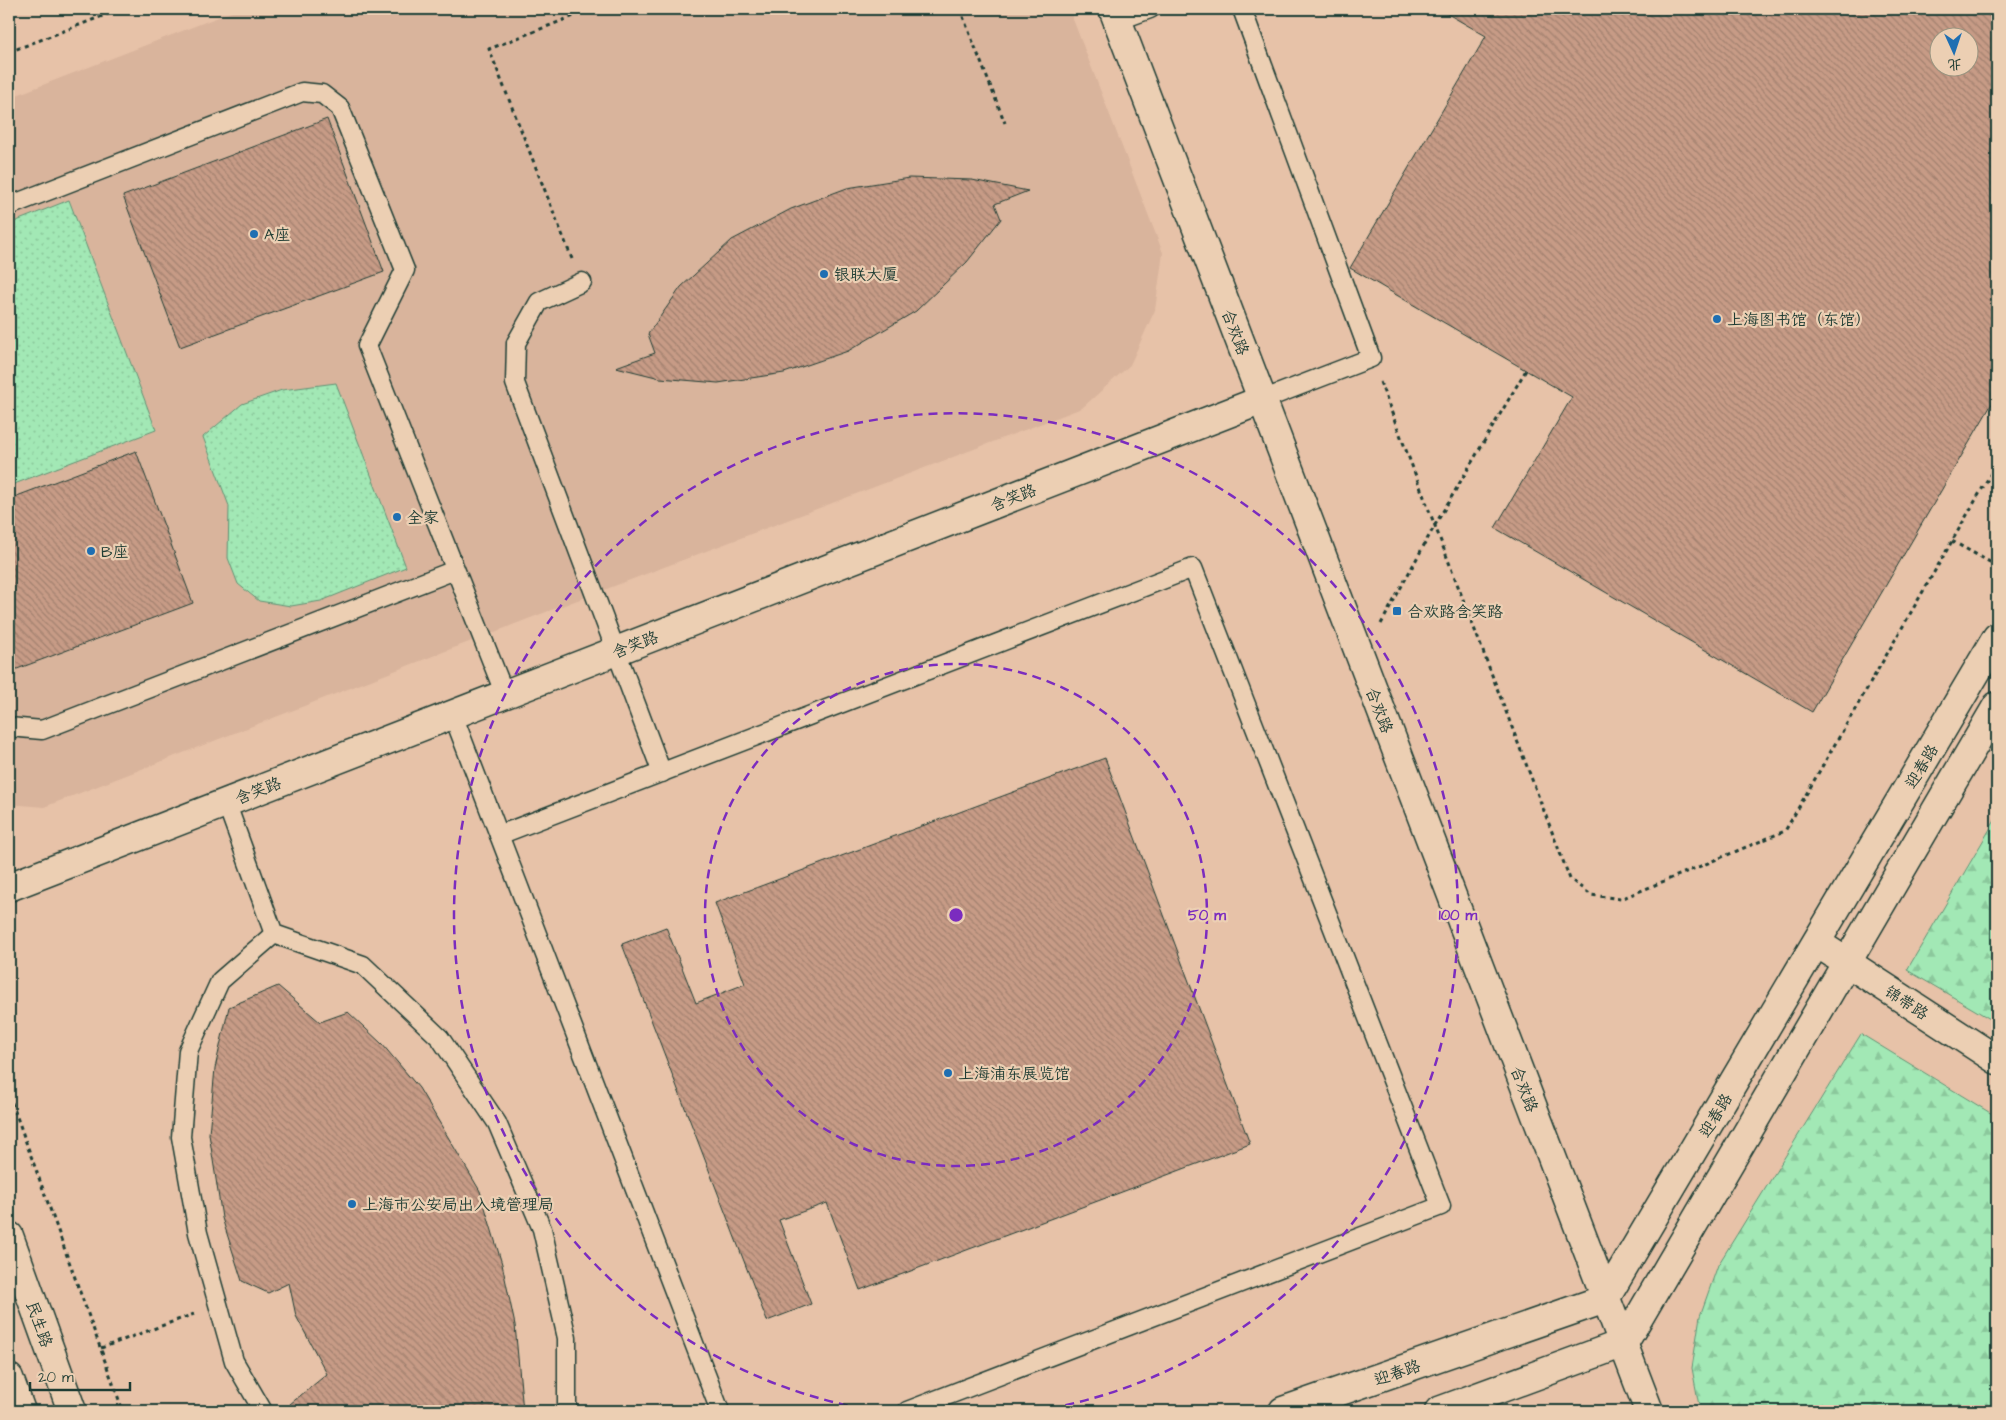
<svg xmlns="http://www.w3.org/2000/svg" width="2006" height="1420" font-family="'Architects Daughter','LXGW WenKai TC',sans-serif">
  <defs>
    <pattern id="grass-dots" width="8" height="8" patternUnits="userSpaceOnUse" patternTransform="scale(1.25)"><rect width="8" height="8" fill="#a2e8b5"/><path d="M2 2h.1M6 6h.1" fill="none" stroke="#8bc89c" stroke-width="1.8" stroke-linecap="round"/></pattern>
    <pattern id="forest-firs" width="22" height="20" patternUnits="userSpaceOnUse" patternTransform="scale(1.25)"><rect width="22" height="20" fill="#a2e8b5"/><path d="M5 1l3.5 6h-7zM16 11l3.5 6h-7z" fill="#8bc89c"/></pattern>
    <pattern id="building-back-hatch" width="6" height="6" patternUnits="userSpaceOnUse" patternTransform="scale(1.25)"><rect width="6" height="6" fill="#c79b86"/><path d="M-1 5l2 2M0 0l6 6M5-1l2 2" fill="none" stroke="#a1806e"/></pattern>
  </defs>
  <rect width="100%" height="100%" fill="#e7c2a8"/>
  <filter id="ink" filterUnits="userSpaceOnUse"><feTurbulence type="fractalNoise" baseFrequency=".02" numOctaves="2"/><feDisplacementMap in="SourceGraphic" scale="10" xChannelSelector="R" yChannelSelector="G"/><feConvolveMatrix kernelMatrix="1 2 1 2 8 2 1 2 1" color-interpolation-filters="sRGB"/></filter>
  <g filter="url(#ink)">
    <path fill="#d9b49c" d="M239 9H1069L1163 253 1155 310 1130 365 1082 408 546 612 44 807 9 804V98Z"/>
    <g fill="url(#grass-dots)" stroke="#609274">
      <path d="M69 200 156 430 9 486V224Z"/>
      <path d="M336 383 406 567 321 601 291 606 259 601 238 584 228 558 229 506 203 437 242 404 282 390Z"/>
    </g>
    <g fill="url(#forest-firs)" stroke="#609274">
      <path d="M1997 817V1023L1907 970Z"/>
      <path d="M1861 1034 1997 1117V1411H1700L1692 1368 1700 1316 1718 1265Z"/>
    </g>
    <g fill="url(#building-back-hatch)" stroke="#1f3d34" fill-rule="evenodd">
      <path d="M1439 9H1997V395L1812 712 1495 528 1572 397 1350 268 1486 36ZM1938 38H1968V68H1938Z"/>
      <path d="M327 119 384 272 180 347 123 196Z"/>
      <path d="M909 178 972 180 1028 191 995 204 1001 219 967 262 916 311 848 351 784 373 718 383 660 378 616 367 655 353 648 334 681 287 732 240 791 209 847 188Z"/>
      <path d="M136 451 193 603 9 672V499Z"/>
      <path d="M1105 758 1250 1144 860 1290 827 1203 779 1220 811 1304 767 1321 622 944 666 927 696 1003 745 984 715 903Z"/>
      <path d="M278 986 320 1022 348 1012 382 1044 419 1088 480 1191 502 1264 515 1325 523 1411H296L290 1404 327 1374 296 1316 289 1283 268 1293 242 1281 222 1218 209 1134 215 1068 229 1007Z"/>
    </g>
    <g fill="none" stroke-linecap="round" stroke-linejoin="round">
      <g stroke="#1f3d34" stroke-width="21">
        <g id="lane">
          <path d="M1242 9 1371 358 1262 400"/>
          <path d="M1117 21 1150 9"/>
          <path d="M9 206 302 92 322 94 340 108 405 270 367 346 505 695"/>
          <path d="M582 282 539 302 516 343 515 383 662 773"/>
          <path d="M453 715 720 1411"/>
          <path d="M9 727 42 730 455 570"/>
          <path d="M226 802 274 934"/>
          <path d="M499 835 1193 568 1441 1206 907 1411"/>
          <path d="M274 934 363 965 440 1038 497 1123 542 1229 567 1338V1411"/>
          <path d="M263 1411 234 1361 198 1233 181 1137 188 1051 220 981 274 934"/>
        </g>
      </g>
      <g stroke="#1f3d34" stroke-width="31">
        <g id="street">
          <path d="M9 887 1262 400"/>
          <path d="M1817 943 1997 1060"/>
        </g>
      </g>
      <g stroke="#1f3d34" stroke-width="31">
        <g id="secondary">
          <path d="M1113 9 1649 1411"/>
          <path d="M9 1236 72 1411"/>
          <path d="M1624 1343 1997 706"/>
          <path d="M9 1378 21 1411"/>
          <path d="M1283 1411 1605 1299 1997 637"/>
          <path d="M1439 1411 1624 1343"/>
        </g>
      </g>
      <g stroke="#1f3d34" stroke-width="3" stroke-dasharray="4 4" stroke-linecap="butt">
        <path d="M960 9 1005 123"/>
        <path d="M9 52 121 9"/>
        <path d="M572 259 489 49 592 9"/>
        <path d="M1380 382 1570 879 1591 895 1621 899 1785 831 1997 463"/>
        <path d="M1952 541 1997 566"/>
        <path d="M1381 624 1435 525 1526 370"/>
        <path d="M9 1095 123 1411"/>
        <path d="M101 1348 194 1314"/>
      </g>
      <use href="#lane" stroke="#eccfb3" stroke-width="18"/>
      <use href="#street" stroke="#eccfb3" stroke-width="28"/>
      <use href="#secondary" stroke="#eccfb3" stroke-width="28"/>
    </g>
  </g>
  <g fill="none" stroke="#7b2cbf" stroke-width="2.5" stroke-dasharray="9 6">
    <circle cx="956" cy="915" r="251"/>
    <path d="M877 1411A502 502 0 1 1 1035 1411"/>
  </g>
  <g fill="#1f6fb2" stroke="#eccfb3" stroke-width="2">
    <circle cx="254" cy="234" r="5"/>
    <circle cx="824" cy="274" r="5"/>
    <circle cx="1717" cy="319" r="5"/>
    <circle cx="397" cy="517" r="5"/>
    <circle cx="91" cy="551" r="5"/>
    <rect x="1392" y="606" width="10" height="10" rx="2.5"/>
    <circle cx="948" cy="1073" r="5"/>
    <circle cx="352" cy="1204" r="5"/>
  </g>
  <g text-anchor="middle" stroke-width="4.5" stroke-linejoin="round" paint-order="stroke">
    <g font-size="16" fill="#1f3d34" stroke="#eccfb3" text-anchor="start">
      <text x="264" y="240">A座</text>
      <text x="834" y="280">银联大厦</text>
      <text x="1727" y="325">上海图书馆（东馆）</text>
      <text x="407" y="523">全家</text>
      <text x="101" y="557">B座</text>
      <text x="1407" y="617">合欢路含笑路</text>
      <text x="958" y="1079">上海浦东展览馆</text>
      <text x="362" y="1210">上海市公安局出入境管理局</text>
    </g>
    <g font-size="16" fill="#1f3d34" stroke="#eccfb3">
      <text transform="translate(1236 332) rotate(69)" y="6">合欢路</text>
      <text transform="translate(1013 497) rotate(-21)" y="6">含笑路</text>
      <text transform="translate(635 644) rotate(-21)" y="6">含笑路</text>
      <text transform="translate(1380 710) rotate(69)" y="6">合欢路</text>
      <text transform="translate(1921 766) rotate(-59)" y="6">迎春路</text>
      <text transform="translate(258 790) rotate(-21)" y="6">含笑路</text>
      <text transform="translate(1907 1002) rotate(33)" y="6">锦带路</text>
      <text transform="translate(1525 1089) rotate(69)" y="6">合欢路</text>
      <text transform="translate(1715 1115) rotate(-59)" y="6">迎春路</text>
      <text transform="translate(40 1324) rotate(70)" y="6">民生路</text>
      <text transform="translate(1397 1372) rotate(-19)" y="6">迎春路</text>
    </g>
  </g>
  <circle cx="956" cy="915" r="8" fill="#7b2cbf" stroke="#eccfb3" stroke-width="2.5"/>
  <g font-size="15" text-anchor="middle" font-weight="bold" fill="#7b2cbf" stroke="#eccfb3" stroke-width="4.5" stroke-linejoin="round" paint-order="stroke">
    <text x="1207" y="920">50 m</text>
    <text x="1458" y="920">100 m</text>
  </g>
  <rect width="2006" height="1420" fill="none" stroke="#eccfb3" stroke-width="30"/>
  <rect x="15" y="15" width="1976" height="1390" fill="none" stroke="#1f3d34" stroke-width="2" filter="url(#ink)"/>
  <g transform="translate(1954 52) rotate(177)"><circle r="24" fill="#eccfb3" stroke="#9a9580"/>
  <path d="M0-4L9 19L0 12L-9 19Z" fill="#1f6fb2"/>
  <text y="-8" font-size="14" font-weight="bold" text-anchor="middle" fill="#1f3d34">北</text>
  </g>
  <path d="M30 1382v8h100v-8" fill="none" stroke="#1f3d34" stroke-width="2.5"/>
  <text x="38" y="1382" font-size="15" fill="#1f3d34" stroke="#eccfb3" stroke-width="4" paint-order="stroke">20 m</text>
</svg>
